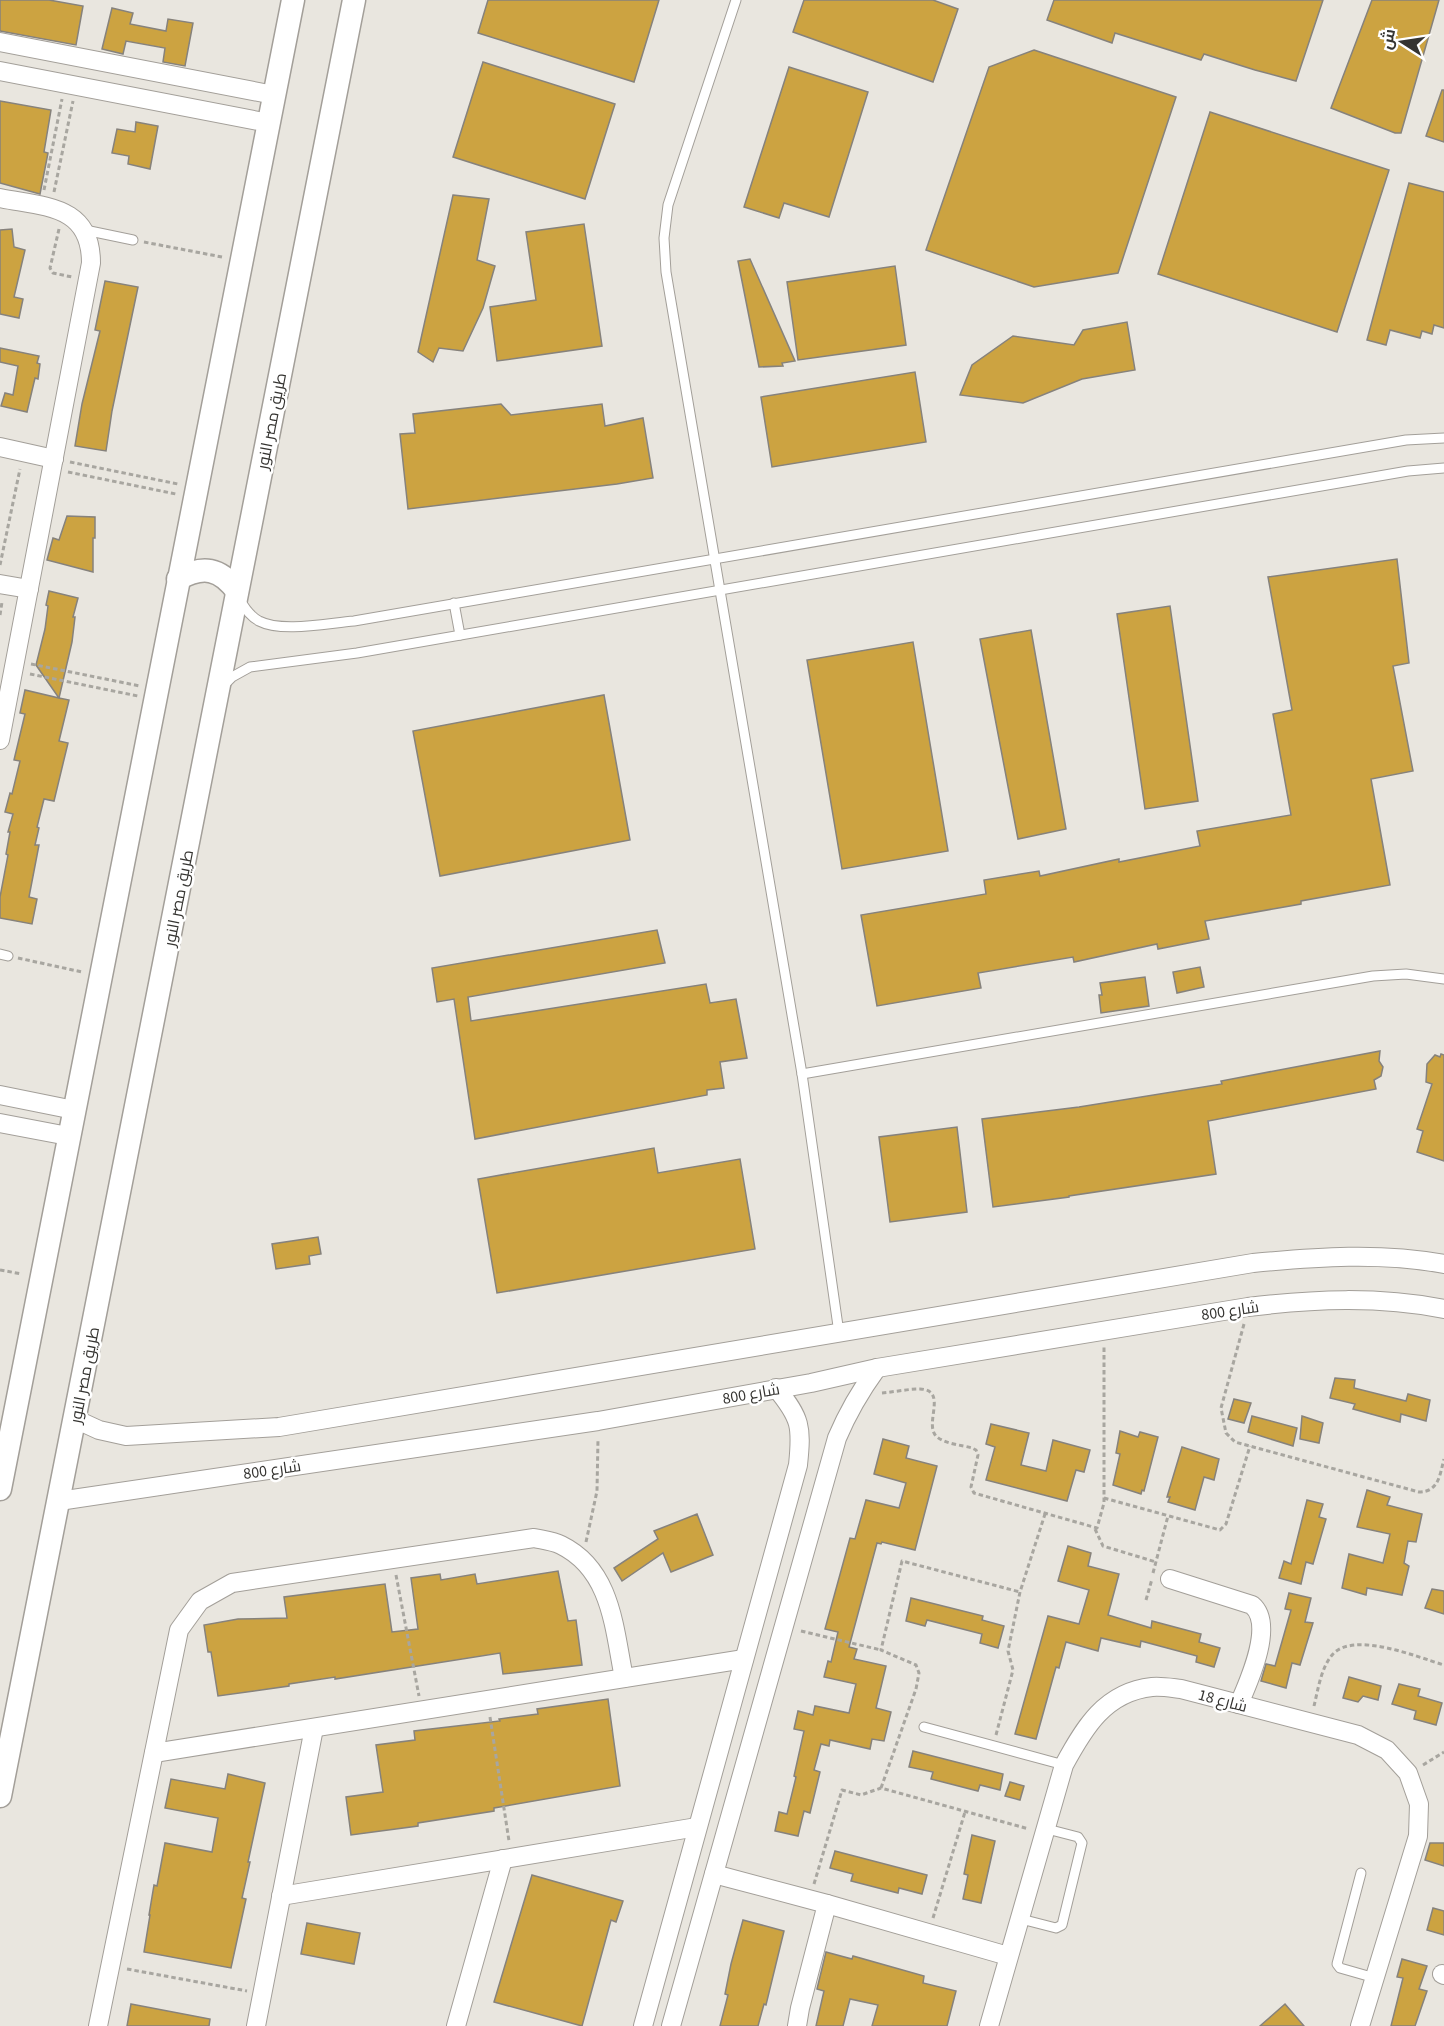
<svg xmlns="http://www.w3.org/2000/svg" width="1444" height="2026" font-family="'Source Sans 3',Cairo,sans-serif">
  <rect width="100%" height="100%" fill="#e9e6df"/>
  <g fill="#cca341" stroke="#86827c" stroke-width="1.5">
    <path d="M0 0H49L83 6 76 45 0 31Z"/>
    <path d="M488 0H659L634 82 478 33Z"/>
    <path d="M804 0H933L958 9 933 82 793 32Z"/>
    <path d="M1054 0H1323L1296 81 1255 70 1204 54 1201 60 1115 33 1112 43 1047 20Z"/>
    <path d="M1372 0H1439L1401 133H1395L1331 108Z"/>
    <path d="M112 8 133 13 130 24 166 31 168 19 193 23 185 66 163 62 165 48 126 41 123 54 102 49Z"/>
    <path d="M1034 50 1176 97 1118 273 1034 287 926 250 989 67Z"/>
    <path d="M483 62 615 104 585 199 453 157Z"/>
    <path d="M789 67 868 92 829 217 784 203 779 218 744 207Z"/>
    <path d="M1442 90H1444V142L1426 136Z"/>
    <path d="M0 101 51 110 44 152 48 153 40 194 0 183Z"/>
    <path d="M1210 112 1389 170 1337 332 1158 274Z"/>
    <path d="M136 122 158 126 150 169 128 164 129 156 112 153 117 129 135 132Z"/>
    <path d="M1409 183 1444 192V328L1434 325 1432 334 1422 331 1420 338 1390 330 1386 345 1367 340Z"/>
    <path d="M453 195 489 199 477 260 495 266 483 308 463 351 439 348 433 362 418 352Z"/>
    <path d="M584 224 602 346 497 361 490 307 536 300 526 232Z"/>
    <path d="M12 229 14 247 25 250 14 297 23 299 19 318 0 314V230Z"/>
    <path d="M750 259 795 361 782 363 783 366 759 367 738 261Z"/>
    <path d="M895 266 906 345 798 360 787 282Z"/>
    <path d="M105 281 138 287 112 411 106 451 75 446 82 404 100 331 95 330Z"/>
    <path d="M1127 322 1135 370 1082 379 1023 403 960 395 972 365 1013 336 1074 345 1083 330Z"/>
    <path d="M0 348 39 356 37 363 40 364 38 379 35 378 27 412 1 406 5 393 13 395 18 366 0 362Z"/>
    <path d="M915 372 926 442 772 467 761 397Z"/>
    <path d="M501 404 511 415 602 404 605 426 643 418 653 478 617 484 408 509 400 434 415 433 413 414Z"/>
    <path d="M67 516 95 517V538H93V572L47 560 53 538 59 540Z"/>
    <path d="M1397 559 1409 663 1393 666 1413 771 1371 779 1390 885 1301 901V904L1205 921 1209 939 1158 949 1157 944 1074 962 1073 957 978 973 981 988 877 1006 861 915 986 894 984 880 1039 871 1040 876 1119 859V862L1200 846 1197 831 1291 815 1273 714 1292 710 1268 577Z"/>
    <path d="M49 591 78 598 73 617H75L72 642 59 698 69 700 59 741 68 743 54 801 44 799 37 827 39 828 35 845H39L29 897 37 899 32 924 0 918V897L8 855 6 854 10 832H8L13 814 5 812 10 793 12 794 20 761 14 760 25 714 20 713 25 690 59 698 36 665 45 629 48 606 46 605Z"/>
    <path d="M1170 606 1198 801 1145 809 1117 614Z"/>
    <path d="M1031 630 1066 829 1018 839 980 639Z"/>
    <path d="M913 642 948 851 842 869 807 660Z"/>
    <path d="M604 695 630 840 440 876 413 731Z"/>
    <path d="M657 930 665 963 468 997 471 1021 706 984 710 1003 736 999 747 1058 720 1062 724 1088 707 1090V1095L475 1139 454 999 437 1002 432 968Z"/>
    <path d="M1200 967 1204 987 1177 993 1173 972Z"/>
    <path d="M1145 977 1149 1006 1101 1013 1099 995H1102L1100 983Z"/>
    <path d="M1380 1051 1379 1061 1383 1067 1381 1076 1374 1080 1376 1089 1208 1121 1216 1174 1069 1196V1197L993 1207 982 1119 1079 1107 1222 1084 1221 1081Z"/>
    <path d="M1441 1054 1444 1055V1161L1417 1152 1423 1131 1417 1129 1432 1084 1426 1082 1427 1064 1435 1055 1440 1057Z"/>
    <path d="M957 1127 967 1212 890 1222 879 1137Z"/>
    <path d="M654 1148 658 1173 740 1159 755 1249 497 1293 478 1179Z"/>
    <path d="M318 1237 321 1254 309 1256 310 1264 276 1269 272 1244Z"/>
    <path d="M1335 1378 1355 1380 1354 1388 1406 1401 1408 1394 1430 1400 1426 1421 1401 1414 1400 1422 1353 1409 1355 1404 1330 1398Z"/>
    <path d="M1234 1399 1251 1403 1244 1423 1228 1419Z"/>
    <path d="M1252 1416 1297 1428 1293 1446 1248 1432Z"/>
    <path d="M1302 1416 1323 1423 1319 1443 1300 1439Z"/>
    <path d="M991 1424 1029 1433 1021 1465 1046 1471 1053 1440 1090 1450 1084 1472 1076 1470 1067 1501 986 1480 995 1447 986 1444Z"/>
    <path d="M1120 1431 1138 1437 1140 1432 1158 1437 1144 1491 1142 1490 1141 1494 1113 1485 1120 1454 1116 1453Z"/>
    <path d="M883 1439 909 1446 906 1458 937 1466 915 1550 882 1542 881 1544 877 1543 849 1647 857 1649 854 1659 886 1666 876 1708 891 1712 884 1741 872 1739 870 1749 830 1740 829 1746 821 1744 814 1770 820 1772 810 1813 804 1811 798 1836 775 1831 779 1812 787 1814 796 1777 794 1776 804 1731 794 1729 798 1711 813 1715 815 1706 849 1713 856 1684 824 1677 828 1661 831 1662 838 1632 825 1629 850 1538 855 1539 866 1500 899 1508 906 1483 874 1474Z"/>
    <path d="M1182 1447 1219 1459 1214 1480 1204 1477 1195 1510 1168 1502 1170 1497H1167Z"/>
    <path d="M1367 1490 1390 1497 1387 1505 1422 1514 1416 1542 1408 1541 1404 1563 1409 1566 1402 1595 1367 1588 1366 1595 1342 1588 1349 1554 1383 1563 1390 1534 1357 1527Z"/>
    <path d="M1307 1500 1323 1504 1319 1517 1326 1519 1313 1564 1306 1562 1301 1584 1279 1578 1284 1561 1291 1564Z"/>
    <path d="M697 1514 713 1555 671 1572 663 1553 622 1581 614 1568 658 1539 654 1531Z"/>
    <path d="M1068 1546 1091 1553 1088 1566 1119 1574 1108 1615 1151 1628 1152 1621 1201 1634 1199 1642 1220 1648 1214 1667 1196 1662 1197 1656 1141 1641 1140 1647 1101 1638 1098 1651 1066 1642 1059 1668 1056 1667 1036 1739 1015 1734 1048 1616 1079 1624 1089 1590 1058 1581Z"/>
    <path d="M558 1571 568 1621 576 1620 582 1665 503 1674 500 1653 335 1679V1677L289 1684V1686L218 1696 211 1652H208L204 1625 238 1619 287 1618 284 1597 385 1584 392 1632 418 1629 411 1578 440 1574 441 1580 475 1574 477 1584Z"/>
    <path d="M1432 1589 1444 1591V1614L1425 1608Z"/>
    <path d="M1289 1593 1311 1598 1305 1622 1313 1623 1300 1665 1292 1663 1286 1688 1261 1681 1266 1664 1275 1666 1291 1610 1285 1609Z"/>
    <path d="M911 1598 983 1616 982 1620 1004 1626 998 1648 980 1643 982 1634 927 1620 925 1626 906 1621Z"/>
    <path d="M1349 1677 1381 1686 1378 1700 1363 1696 1358 1702 1343 1698Z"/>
    <path d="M1399 1684 1420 1689 1418 1696 1442 1703 1436 1725 1414 1719 1416 1711 1392 1704Z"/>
    <path d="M608 1699 620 1786 494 1808V1811L418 1823V1826L351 1835 346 1797 383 1792 376 1745 415 1740 414 1731 500 1721 499 1719 538 1714 537 1709Z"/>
    <path d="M913 1751 1003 1774 1000 1790 980 1785 978 1791 931 1779 933 1772 909 1767Z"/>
    <path d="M228 1774 265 1783 248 1862H250L242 1898 246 1899 231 1968 144 1952 150 1915H149L154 1885 157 1886 165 1843 212 1852 218 1818 165 1808 171 1779 225 1789Z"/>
    <path d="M1010 1782 1024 1786 1020 1800 1005 1796Z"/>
    <path d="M972 1835 995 1841 981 1903 963 1899 968 1875 964 1874Z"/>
    <path d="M1430 1843H1444V1866L1425 1860Z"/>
    <path d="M835 1851 927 1875 922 1894 899 1888 898 1893 851 1881 853 1874 830 1868Z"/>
    <path d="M532 1875 623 1901 616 1922 611 1920 582 2026 494 2002Z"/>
    <path d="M1433 1908 1444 1911V1935L1427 1930Z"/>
    <path d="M743 1920 784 1931 766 2005 764 2004 758 2026H720L728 1995 725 1994 731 1964Z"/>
    <path d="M307 1923 360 1933 354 1964 301 1954Z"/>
    <path d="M826 1952 852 1959 853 1956 924 1976 923 1983 956 1991 947 2026H872L878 2005 850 1999 843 2026H816L824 1991 817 1989Z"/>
    <path d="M1402 1959 1427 1966 1419 1989 1427 1991 1415 2026H1391L1403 1978 1397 1977Z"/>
    <path d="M131 2004 210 2019 209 2026H127Z"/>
    <path d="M1285 2004 1304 2026H1260Z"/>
  </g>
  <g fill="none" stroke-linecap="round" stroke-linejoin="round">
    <g stroke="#a39f99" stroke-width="11">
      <g id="service">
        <path d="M736 0 668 205 664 238 666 272 802 1074 839 1333"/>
        <path d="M85 230 133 240"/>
        <path d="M240 600C245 609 250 616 259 621 282 633 328 623 354 621L1406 440 1444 438"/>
        <path d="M454 603 460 635"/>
        <path d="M224 685 232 677 250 667 357 653 1408 471 1444 468"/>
        <path d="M0 954 8 956"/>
        <path d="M802 1074 1373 976 1406 974 1444 979"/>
        <path d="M924 1727 1064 1765"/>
        <path d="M1361 1873 1337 1964 1340 1968 1375 1978"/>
        <path d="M1021 1919 1056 1928 1062 1925 1082 1843 1078 1837 1047 1829"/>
      </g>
    </g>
    <g stroke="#a39f99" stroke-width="20">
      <g id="minor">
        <path d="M0 42 274 95"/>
        <path d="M0 71 269 123"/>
        <path d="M0 198C45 207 91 205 91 263L0 740"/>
        <path d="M0 447 54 459"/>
        <path d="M0 584 29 589"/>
        <path d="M0 1095 74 1110"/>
        <path d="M0 1123 68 1136"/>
        <path d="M75 1419 99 1430 126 1436 279 1427 1253 1263C1316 1257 1381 1252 1444 1264"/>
        <path d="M59 1501 598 1421 811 1383 877 1368 1248 1307C1314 1299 1378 1296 1444 1309"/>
        <path d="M1170 1579 1252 1605C1275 1624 1249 1681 1239 1704"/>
        <path d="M154 1753 744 1659"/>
        <path d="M714 1874 827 1904 1008 1956"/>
        <path d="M281 1896 697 1827"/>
        <path d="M1442 1974 1444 1975"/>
        <path d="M98 2026 179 1630 200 1601 232 1583 534 1538C543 1540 553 1541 561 1545 612 1570 614 1629 624 1678"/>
        <path d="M256 2026 314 1728"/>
        <path d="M456 2026 503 1859"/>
        <path d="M643 2026 798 1465C802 1427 801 1418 776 1388"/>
        <path d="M671 2026 837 1438C848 1412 861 1390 877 1368"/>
        <path d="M797 2026 800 2008 827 1904"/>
        <path d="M989 2026 1064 1765C1084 1728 1105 1692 1152 1687 1161 1686 1172 1688 1181 1689L1358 1735 1387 1750 1408 1773 1419 1804 1418 1836 1360 2026"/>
      </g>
    </g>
    <g stroke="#a39f99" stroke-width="25">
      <g id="tertiary">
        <path d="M178 579C203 565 220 568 237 591"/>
        <path d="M0 1489 293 0"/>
        <path d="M0 1796 354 0"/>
      </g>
    </g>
    <g stroke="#a8a6a0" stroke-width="3" stroke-dasharray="4.5 3" stroke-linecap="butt">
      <path d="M44 190 62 99"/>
      <path d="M54 192 73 101"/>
      <path d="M59 229 50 268 53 273 72 277"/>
      <path d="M144 242 222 257"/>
      <path d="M70 462 178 484"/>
      <path d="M68 472 176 494"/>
      <path d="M0 565 20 469"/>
      <path d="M0 615 2 602"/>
      <path d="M31 664 140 686"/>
      <path d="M30 674 138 696"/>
      <path d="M18 958 82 972"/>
      <path d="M0 1270 22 1274"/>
      <path d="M1244 1324 1221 1408 1226 1433 1235 1442 1419 1492C1439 1492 1440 1474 1444 1459"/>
      <path d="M882 1393C894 1392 907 1389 920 1389 948 1390 924 1423 936 1436 944 1444 962 1445 972 1448L976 1450 978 1455 971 1487 974 1493 1097 1528 1104 1503V1347"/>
      <path d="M1104 1498 1220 1530 1226 1524 1250 1446"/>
      <path d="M1095 1529 1103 1546 1156 1562"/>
      <path d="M586 1542 597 1491 598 1439"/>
      <path d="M1153 1573 1168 1516"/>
      <path d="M396 1575 419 1696"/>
      <path d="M1146 1600 1152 1579"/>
      <path d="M801 1631 881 1650"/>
      <path d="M1314 1706C1318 1690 1321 1667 1333 1654 1355 1631 1417 1657 1444 1665"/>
      <path d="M490 1717 509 1841"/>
      <path d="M996 1735 1013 1670 1008 1651 1020 1592 1045 1514"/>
      <path d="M1423 1765 1444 1752"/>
      <path d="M881 1788 916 1689 919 1673 916 1665 881 1650 902 1561 1020 1592"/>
      <path d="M814 1884 842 1790 861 1795 881 1788 1029 1829"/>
      <path d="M933 1918 965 1812"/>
      <path d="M127 1969 247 1991"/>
    </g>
    <use href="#service" stroke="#fff" stroke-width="9"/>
    <use href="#minor" stroke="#fff" stroke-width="18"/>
    <use href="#tertiary" stroke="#fff" stroke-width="22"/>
  </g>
  <g text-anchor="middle" stroke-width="5" stroke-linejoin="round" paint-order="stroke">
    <g font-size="16" fill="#353431" stroke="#fff">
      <text transform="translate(271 421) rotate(-79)" y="6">طريق مصر النور</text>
      <text transform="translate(178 898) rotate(-79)" y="6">طريق مصر النور</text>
      <text transform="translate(1230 1310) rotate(-8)" y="6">شارع 800</text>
      <text transform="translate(84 1375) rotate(-79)" y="6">طريق مصر النور</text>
      <text transform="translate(751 1393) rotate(-10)" y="6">شارع 800</text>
      <text transform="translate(272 1469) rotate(-8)" y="6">شارع 800</text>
      <text transform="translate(1223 1700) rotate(15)" y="6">شارع 18</text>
    </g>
  </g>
  <g transform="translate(1402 42) rotate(282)" stroke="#ffffff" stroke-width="4.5" paint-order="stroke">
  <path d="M0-4.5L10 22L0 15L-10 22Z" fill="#353431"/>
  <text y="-9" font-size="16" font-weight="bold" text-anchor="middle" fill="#353431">ش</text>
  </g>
</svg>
